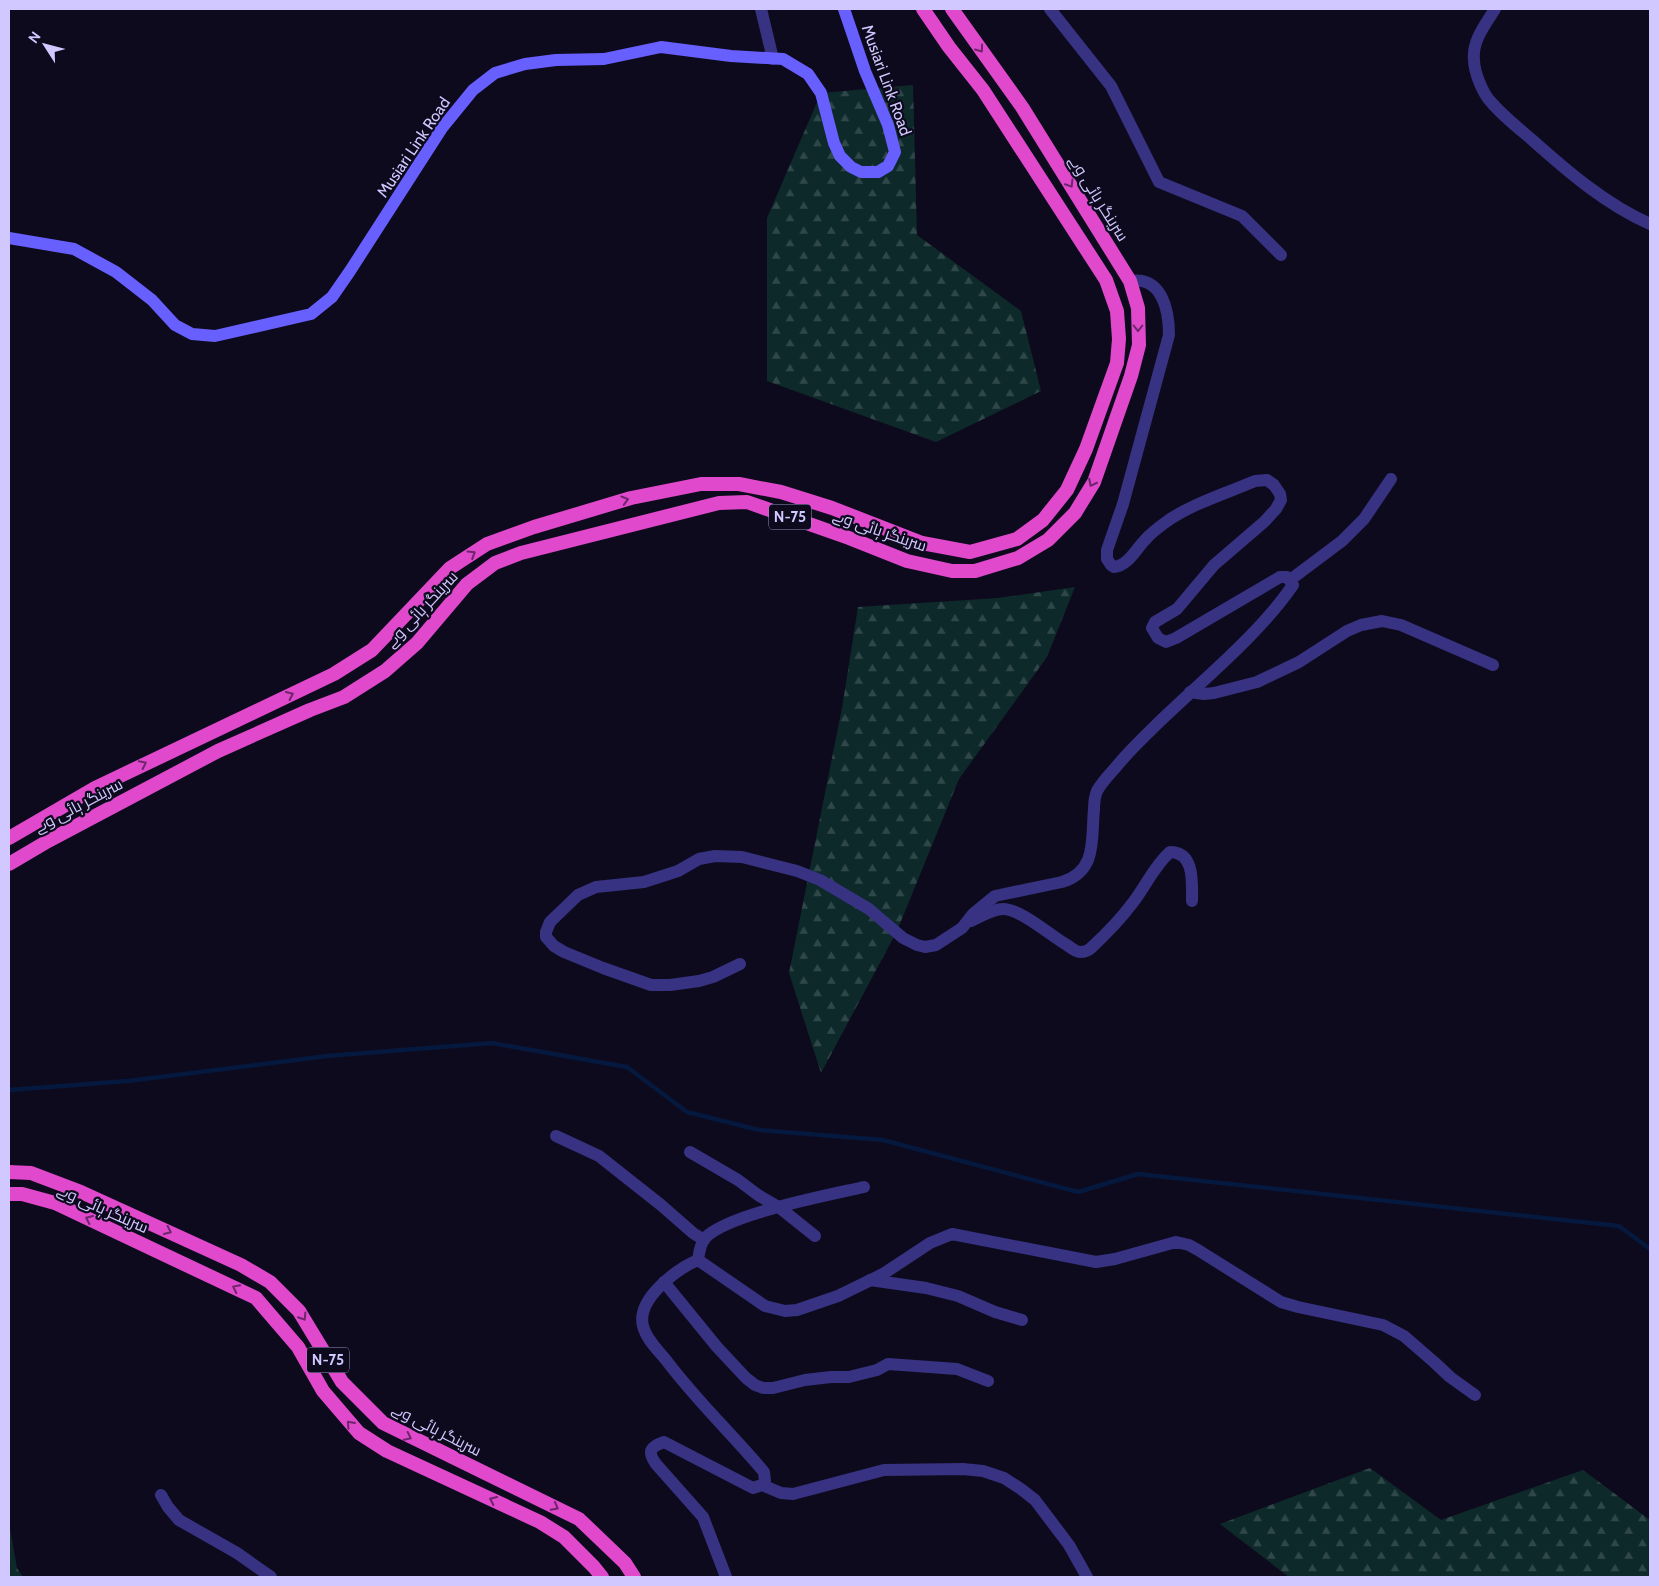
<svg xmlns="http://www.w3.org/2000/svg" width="1659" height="1586" font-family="Cabin,Cairo,sans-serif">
  <defs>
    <pattern id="forest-firs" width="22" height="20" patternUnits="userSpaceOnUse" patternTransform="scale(1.25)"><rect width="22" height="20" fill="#0d2929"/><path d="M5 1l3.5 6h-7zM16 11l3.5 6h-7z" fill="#2f4749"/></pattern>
  </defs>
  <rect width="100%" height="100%" fill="#0e0a1e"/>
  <g fill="url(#forest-firs)">
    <path d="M913 85 917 235 1021 311 1041 391 936 442 767 381V218L821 93Z"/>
    <path d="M1075 587 1047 657 959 779 897 931 821 1073 789 973 842 708 858 607 998 598Z"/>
    <path d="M1370 1468 1441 1520 1583 1470 1650 1520V1577H1289L1220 1524Z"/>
    <path d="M9 1523 17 1568 23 1577H9Z"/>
  </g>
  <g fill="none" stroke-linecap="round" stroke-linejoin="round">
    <path stroke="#05183d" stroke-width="4.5" d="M9 1090 128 1081 327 1056 492 1043 627 1067 687 1112 759 1130 883 1140 1078 1192 1138 1174 1619 1226 1650 1249"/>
    <g stroke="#373281" stroke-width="12">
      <path d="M761 9 773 59"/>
      <path d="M1050 9 1111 86 1159 182 1242 216 1281 255"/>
      <path d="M1495 9C1485 25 1472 41 1474 60 1474 72 1483 94 1491 102 1502 115 1517 127 1530 138 1567 171 1605 204 1650 224"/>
      <path d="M1290 580 1342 541 1364 519 1391 479"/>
      <path d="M1190 692 1204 694 1214 693 1257 682 1299 662 1347 631 1361 625 1382 621 1401 625 1493 665"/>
      <path d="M971 921C980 917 992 909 1003 909 1021 909 1051 936 1067 945 1071 948 1076 952 1080 952 1085 952 1088 951 1091 948 1105 935 1119 921 1131 905 1145 888 1153 867 1170 852 1195 852 1192 883 1192 901"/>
      <path d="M740 964 713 977 699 981 670 985H651L603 968 564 952 554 946 546 937V932L550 922 578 895 596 887 644 882 678 871 699 859 715 856 742 857 797 871 820 880 869 909 903 938 917 945 925 947 936 945 962 928 973 914 995 896 1062 882C1098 871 1091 838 1094 809 1094 803 1095 796 1097 791 1102 782 1110 774 1116 767 1128 752 1142 739 1155 726 1200 682 1257 637 1293 585L1287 577H1280L1176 638 1166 642 1158 638 1152 628 1155 622 1177 609 1214 565 1264 522 1276 509 1281 500 1280 494 1274 485 1267 480 1255 481C1227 493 1191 504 1166 522 1159 527 1151 533 1145 540 1136 549 1128 566 1114 567L1111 565 1107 559V550L1123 504 1169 335C1169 310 1162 276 1130 281"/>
      <path d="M556 1136 599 1156 661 1205 693 1233 704 1240"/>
      <path d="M690 1152 738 1180 758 1195 780 1208 815 1236"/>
      <path d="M698 1260C699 1253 700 1244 705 1238 728 1214 829 1195 864 1187"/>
      <path d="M870 1280 926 1288 958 1296 995 1312 1022 1320"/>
      <path d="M664 1282 717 1347 746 1378 755 1385 763 1388H773L805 1380 831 1377H849L877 1370 888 1364 957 1369 988 1381"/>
      <path d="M762 1485 781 1493 793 1494 884 1470 963 1469 983 1471 1004 1478 1021 1489 1035 1500 1069 1545 1087 1577"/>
      <path d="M161 1495 168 1507 179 1520 237 1553 271 1577"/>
      <path d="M726 1577 703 1517 656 1464C647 1451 650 1447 664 1442L753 1488 762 1485 765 1481 764 1472C732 1434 696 1400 666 1360 658 1350 646 1339 643 1326 636 1299 677 1269 698 1260L765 1306 785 1311 797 1310 838 1296 883 1274 930 1243 952 1234 1096 1262 1115 1259 1176 1242 1189 1245 1198 1250 1281 1302 1298 1307 1383 1325 1404 1336 1434 1362 1450 1377 1475 1395"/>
    </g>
    <path stroke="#685fff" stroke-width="12" d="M9 238 74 249 116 272 152 300 175 325 192 334 215 336 311 314 332 297 350 271 442 128 473 90 495 73 525 64 556 60 604 59 661 47 731 56 783 59 808 74 821 93 834 143 840 156 851 167 861 172H878L888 166 895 152 888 125 865 71 844 9"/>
    <g stroke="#e049cb" stroke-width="14">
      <path d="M9 838 95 788 334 674 372 650 450 568 487 544 534 527 631 498 701 484H739L781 492 832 508 922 543 970 552 1017 539 1043 520 1067 490 1086 449 1117 363 1119 339 1117 311 1106 280 983 90 949 47 923 9"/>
      <path d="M9 864 48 841 218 751 310 710 344 697 385 671 417 643 467 584 495 563 521 553 719 503 747 502 849 538 907 561 952 571H975L1018 558 1048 540 1075 513 1094 482 1131 376 1139 345 1138 308 1130 281 1022 107 952 9"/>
      <path d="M9 1172 31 1173 81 1192 241 1265 270 1282 299 1311 342 1382 383 1423 579 1519 625 1563 634 1577"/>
      <path d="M9 1194H22L55 1203 256 1298 298 1347 323 1391 359 1433 387 1451 540 1522 564 1537 594 1567 602 1577"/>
    </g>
  </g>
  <defs><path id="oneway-chevron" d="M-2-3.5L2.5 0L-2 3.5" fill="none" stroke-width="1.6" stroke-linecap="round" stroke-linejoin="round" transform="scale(1.25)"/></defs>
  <g stroke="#6c266c">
    <use href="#oneway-chevron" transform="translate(980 49) rotate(54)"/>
    <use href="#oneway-chevron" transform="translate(1070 184) rotate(58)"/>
    <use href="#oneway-chevron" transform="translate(1138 328) rotate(90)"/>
    <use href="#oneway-chevron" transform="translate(1092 483) rotate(117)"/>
    <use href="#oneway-chevron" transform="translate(625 500) rotate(-16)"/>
    <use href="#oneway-chevron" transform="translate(472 554) rotate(-32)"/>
    <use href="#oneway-chevron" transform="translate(290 695) rotate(-25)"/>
    <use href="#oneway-chevron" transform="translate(143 764) rotate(-26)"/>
    <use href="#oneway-chevron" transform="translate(89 1219) rotate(-155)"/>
    <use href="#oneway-chevron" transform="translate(168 1231) rotate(25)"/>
    <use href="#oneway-chevron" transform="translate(236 1288) rotate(-154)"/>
    <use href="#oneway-chevron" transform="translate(303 1317) rotate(58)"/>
    <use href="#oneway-chevron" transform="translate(350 1424) rotate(-132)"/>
    <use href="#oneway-chevron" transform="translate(408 1437) rotate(26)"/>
    <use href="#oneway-chevron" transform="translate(493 1500) rotate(-155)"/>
    <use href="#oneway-chevron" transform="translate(555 1507) rotate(28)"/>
  </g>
  <g text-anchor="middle" stroke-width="4.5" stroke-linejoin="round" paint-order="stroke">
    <g fill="#0e0a1e" stroke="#968fbc" stroke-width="1">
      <rect x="769" y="504.5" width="42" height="25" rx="4"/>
      <rect x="307" y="1347.5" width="42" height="25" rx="4"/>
    </g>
    <g font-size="15" font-weight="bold" fill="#d0c8ff">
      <text x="790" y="522">N-75</text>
      <text x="328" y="1365">N-75</text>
    </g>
    <g font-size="16" fill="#d0c8ff" stroke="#0e0a1e">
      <text transform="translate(887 80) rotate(70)" y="6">Musiari Link Road</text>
      <text transform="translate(413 147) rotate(-56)" y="6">Musiari Link Road</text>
      <text transform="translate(1099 198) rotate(58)" y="6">سرینگر ہائی وے</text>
      <text transform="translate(880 530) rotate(19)" y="6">سرینگر ہائی وے</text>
      <text transform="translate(421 609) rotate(-47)" y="6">سرینگر ہائی وے</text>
      <text transform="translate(78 805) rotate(-28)" y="6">سرینگر ہائی وے</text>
      <text transform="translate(103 1208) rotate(24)" y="6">سرینگر ہائی وے</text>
      <text transform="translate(437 1429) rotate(27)" y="6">سرینگر ہائی وے</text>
    </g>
  </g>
  <rect width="1659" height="1586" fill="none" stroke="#d0c8ff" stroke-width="20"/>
  <g transform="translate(45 45) rotate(306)" stroke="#0e0a1e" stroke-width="4" paint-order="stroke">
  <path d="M0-4L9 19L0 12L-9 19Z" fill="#d0c8ff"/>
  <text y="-8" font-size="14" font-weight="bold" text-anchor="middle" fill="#d0c8ff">N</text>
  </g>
</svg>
